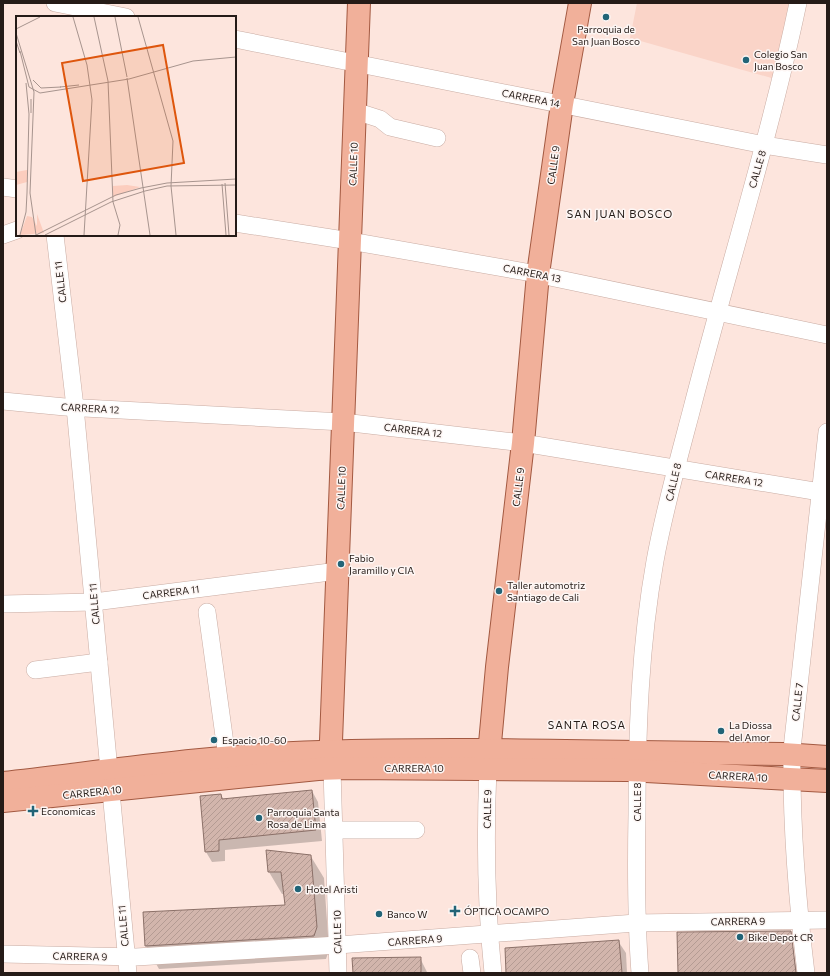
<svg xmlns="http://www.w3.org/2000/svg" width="830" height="976" font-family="Commissioner,sans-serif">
  <defs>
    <pattern id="building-hatch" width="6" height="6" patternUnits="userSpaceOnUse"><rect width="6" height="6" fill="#d2b5ac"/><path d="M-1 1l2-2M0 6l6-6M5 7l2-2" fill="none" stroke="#b49b93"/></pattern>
  </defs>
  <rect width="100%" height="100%" fill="#fde5dd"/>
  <path fill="#fad4c8" d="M637 3H798L782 81 630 38Z"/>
  <g fill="#0003">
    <path d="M312 791 318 802 322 841 225 850V861L212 862 206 852 221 795 224 800Z"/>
    <path d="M310 855 324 878 329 950 326 959 159 969 146 946 144 913 286 906 285 894H282L269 872Z"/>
    <path d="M790 932 797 973H679Z"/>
    <path d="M618 941 626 953 627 973H507Z"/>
    <path d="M420 958 427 972 457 973H354Z"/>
  </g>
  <g fill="url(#building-hatch)" stroke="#8b7068">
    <path d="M312 790 316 830 219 840V851L205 852 200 796 221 794 222 799Z"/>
    <path d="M266 850 311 855 317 927 314 936 145 946 143 912 285 905 281 872H268Z"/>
    <path d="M791 931 796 973H678L677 932Z"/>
    <path d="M619 940 622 973H506L505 948Z"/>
    <path d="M421 957V973H353L352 958Z"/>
  </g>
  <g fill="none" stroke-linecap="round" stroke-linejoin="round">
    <g stroke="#c9aca3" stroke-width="18">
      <g id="minor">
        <path d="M55 3 126 17"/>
        <path d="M235 39 764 145 827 155"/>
        <path d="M355 111 380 119 390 127 437 138"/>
        <path d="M3 187 17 189"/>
        <path d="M235 223 350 241 526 272 827 335"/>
        <path d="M3 235 17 230"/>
        <path d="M55 235 75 407 128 973"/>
        <path d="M3 401 65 407 343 422 523 443 820 492"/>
        <path d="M3 604 94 602 338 571"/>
        <path d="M207 612 227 758"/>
        <path d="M35 670 99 662"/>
        <path d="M488 768C485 836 486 905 493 973"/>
        <path d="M332 769 338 973"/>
        <path d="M335 830H416"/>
        <path d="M3 954 136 957 338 945 636 923 827 920"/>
        <path d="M470 958 472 973"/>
        <path d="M640 973C636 920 636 867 637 814 637 730 640 645 655 561 664 511 678 461 691 412 726 275 769 141 798 3"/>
        <path d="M806 973C797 899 791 823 792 749L827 432"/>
      </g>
    </g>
    <g stroke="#a35941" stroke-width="24">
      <g id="major">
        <path d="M332 765 331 741 359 3"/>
        <path d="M488 765 497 667 523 443 538 274 562 104 580 3"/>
        <path d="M3 783C108 771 214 755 320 752 474 747 629 753 783 754L827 757"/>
        <path d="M3 801 318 769 347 768 628 770 827 781"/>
      </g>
    </g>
    <use href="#minor" stroke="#fff" stroke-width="17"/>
    <use href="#major" stroke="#f1b09a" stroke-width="22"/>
  </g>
  <g fill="#226477" stroke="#fdf6f4" stroke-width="1.5">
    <circle cx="606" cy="17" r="4"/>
    <circle cx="746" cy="60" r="4"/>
    <circle cx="341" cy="564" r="4"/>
    <circle cx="499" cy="591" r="4"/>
    <circle cx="721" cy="731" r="4"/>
    <circle cx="214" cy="740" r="4"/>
    <path d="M31 805h4v4h4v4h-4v4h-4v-4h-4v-4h4z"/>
    <circle cx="259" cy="818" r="4"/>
    <circle cx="298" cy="889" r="4"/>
    <path d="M453 905h4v4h4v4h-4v4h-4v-4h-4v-4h4z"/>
    <circle cx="379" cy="914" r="4"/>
    <circle cx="740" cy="937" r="4"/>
  </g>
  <g text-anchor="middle" stroke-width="3" stroke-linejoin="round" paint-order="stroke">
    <g font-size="10" fill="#251b17" stroke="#fdf6f4" text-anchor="start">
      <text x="606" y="33" text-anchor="middle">Parroquia de<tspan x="606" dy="12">San Juan Bosco</tspan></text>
      <text x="754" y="58">Colegio San<tspan x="754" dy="12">Juan Bosco</tspan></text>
      <text x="349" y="562">Fabio<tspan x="349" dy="12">Jaramillo y CIA</tspan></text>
      <text x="507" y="589">Taller automotriz<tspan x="507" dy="12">Santiago de Cali</tspan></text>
      <text x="729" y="729">La Diossa<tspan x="729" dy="12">del Amor</tspan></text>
      <text x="222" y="744">Espacio 10-60</text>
      <text x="41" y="815">Economicas</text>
      <text x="267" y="816">Parroquia Santa<tspan x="267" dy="12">Rosa de Lima</tspan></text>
      <text x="306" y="893">Hotel Aristi</text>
      <text x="464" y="915">ÓPTICA OCAMPO</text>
      <text x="387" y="918">Banco W</text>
      <text x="748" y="941">Bike Depot CR</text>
    </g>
    <g font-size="10" fill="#251b17" stroke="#fdf6f4">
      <text transform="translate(531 98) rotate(11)" y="4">CARRERA 14</text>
      <text transform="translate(353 164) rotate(-88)" y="4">CALLE 10</text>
      <text transform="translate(553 165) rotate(-82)" y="4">CALLE 9</text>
      <text transform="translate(757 169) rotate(-74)" y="4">CALLE 8</text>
      <text transform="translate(532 273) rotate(11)" y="4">CARRERA 13</text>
      <text transform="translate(60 282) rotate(-97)" y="4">CALLE 11</text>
      <text transform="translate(90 408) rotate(3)" y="4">CARRERA 12</text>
      <text transform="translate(413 430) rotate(7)" y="4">CARRERA 12</text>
      <text transform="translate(734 478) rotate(9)" y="4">CARRERA 12</text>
      <text transform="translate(673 482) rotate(-77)" y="4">CALLE 8</text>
      <text transform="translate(518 487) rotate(-83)" y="4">CALLE 9</text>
      <text transform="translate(341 488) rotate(-88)" y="4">CALLE 10</text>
      <text transform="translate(171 592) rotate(-7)" y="4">CARRERA 11</text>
      <text transform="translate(94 604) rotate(-95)" y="4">CALLE 11</text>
      <text transform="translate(797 702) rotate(-84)" y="4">CALLE 7</text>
      <text x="414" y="772">CARRERA 10</text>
      <text transform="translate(738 776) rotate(3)" y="4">CARRERA 10</text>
      <text transform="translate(92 792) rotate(-6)" y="4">CARRERA 10</text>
      <text transform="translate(637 802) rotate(-90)" y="4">CALLE 8</text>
      <text transform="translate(487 809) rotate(-89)" y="4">CALLE 9</text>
      <text transform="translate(738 921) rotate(-1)" y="4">CARRERA 9</text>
      <text transform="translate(123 926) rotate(-95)" y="4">CALLE 11</text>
      <text transform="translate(337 932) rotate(-91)" y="4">CALLE 10</text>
      <text transform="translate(415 940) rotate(-4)" y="4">CARRERA 9</text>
      <text transform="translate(80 956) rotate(1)" y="4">CARRERA 9</text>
    </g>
    <g font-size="11" letter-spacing="1" fill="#251b17" stroke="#fdf6f4">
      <text x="620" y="218">SAN JUAN BOSCO</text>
      <text x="587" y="729">SANTA ROSA</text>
    </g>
  </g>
  <g transform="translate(16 16)">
    <rect width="220" height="220" fill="#fde5dd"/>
    <path d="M11 154V166L0 169V156ZM97 170 111 169 124 171 97 181ZM21 198 28 217 4 219 11 200 16 201 21 210Z" fill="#fccdbe"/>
    <path fill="none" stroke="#a7948e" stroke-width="1" d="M57 1 71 49 76 84 68 219M78 1 92 65M99 1 111 61M122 1 157 125 155 170 160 219M0 13 24 1M0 17 18 76 14 177 20 219M0 25 4 37M4 35 13 71 24 77 113 63 177 45 220 41M111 62 134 219M17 64 25 72 45 71M92 65 97 186 104 209 102 219M44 71 63 69M15 83V97M209 167 213 219M206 168 210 219M4 219 10 196 11 177 13 98 10 67M20 219 100 179 125 172 151 167 220 163M29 219 95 186 129 175 151 170 220 169"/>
    <path fill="#de560d" fill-opacity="0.15" stroke="#de560d" stroke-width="2" d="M147 29 168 147 67 165 46 47Z"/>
    <rect width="220" height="220" fill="none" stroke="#251b17" stroke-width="2"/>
  </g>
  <rect width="830" height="976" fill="none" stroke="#251b17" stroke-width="8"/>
</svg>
